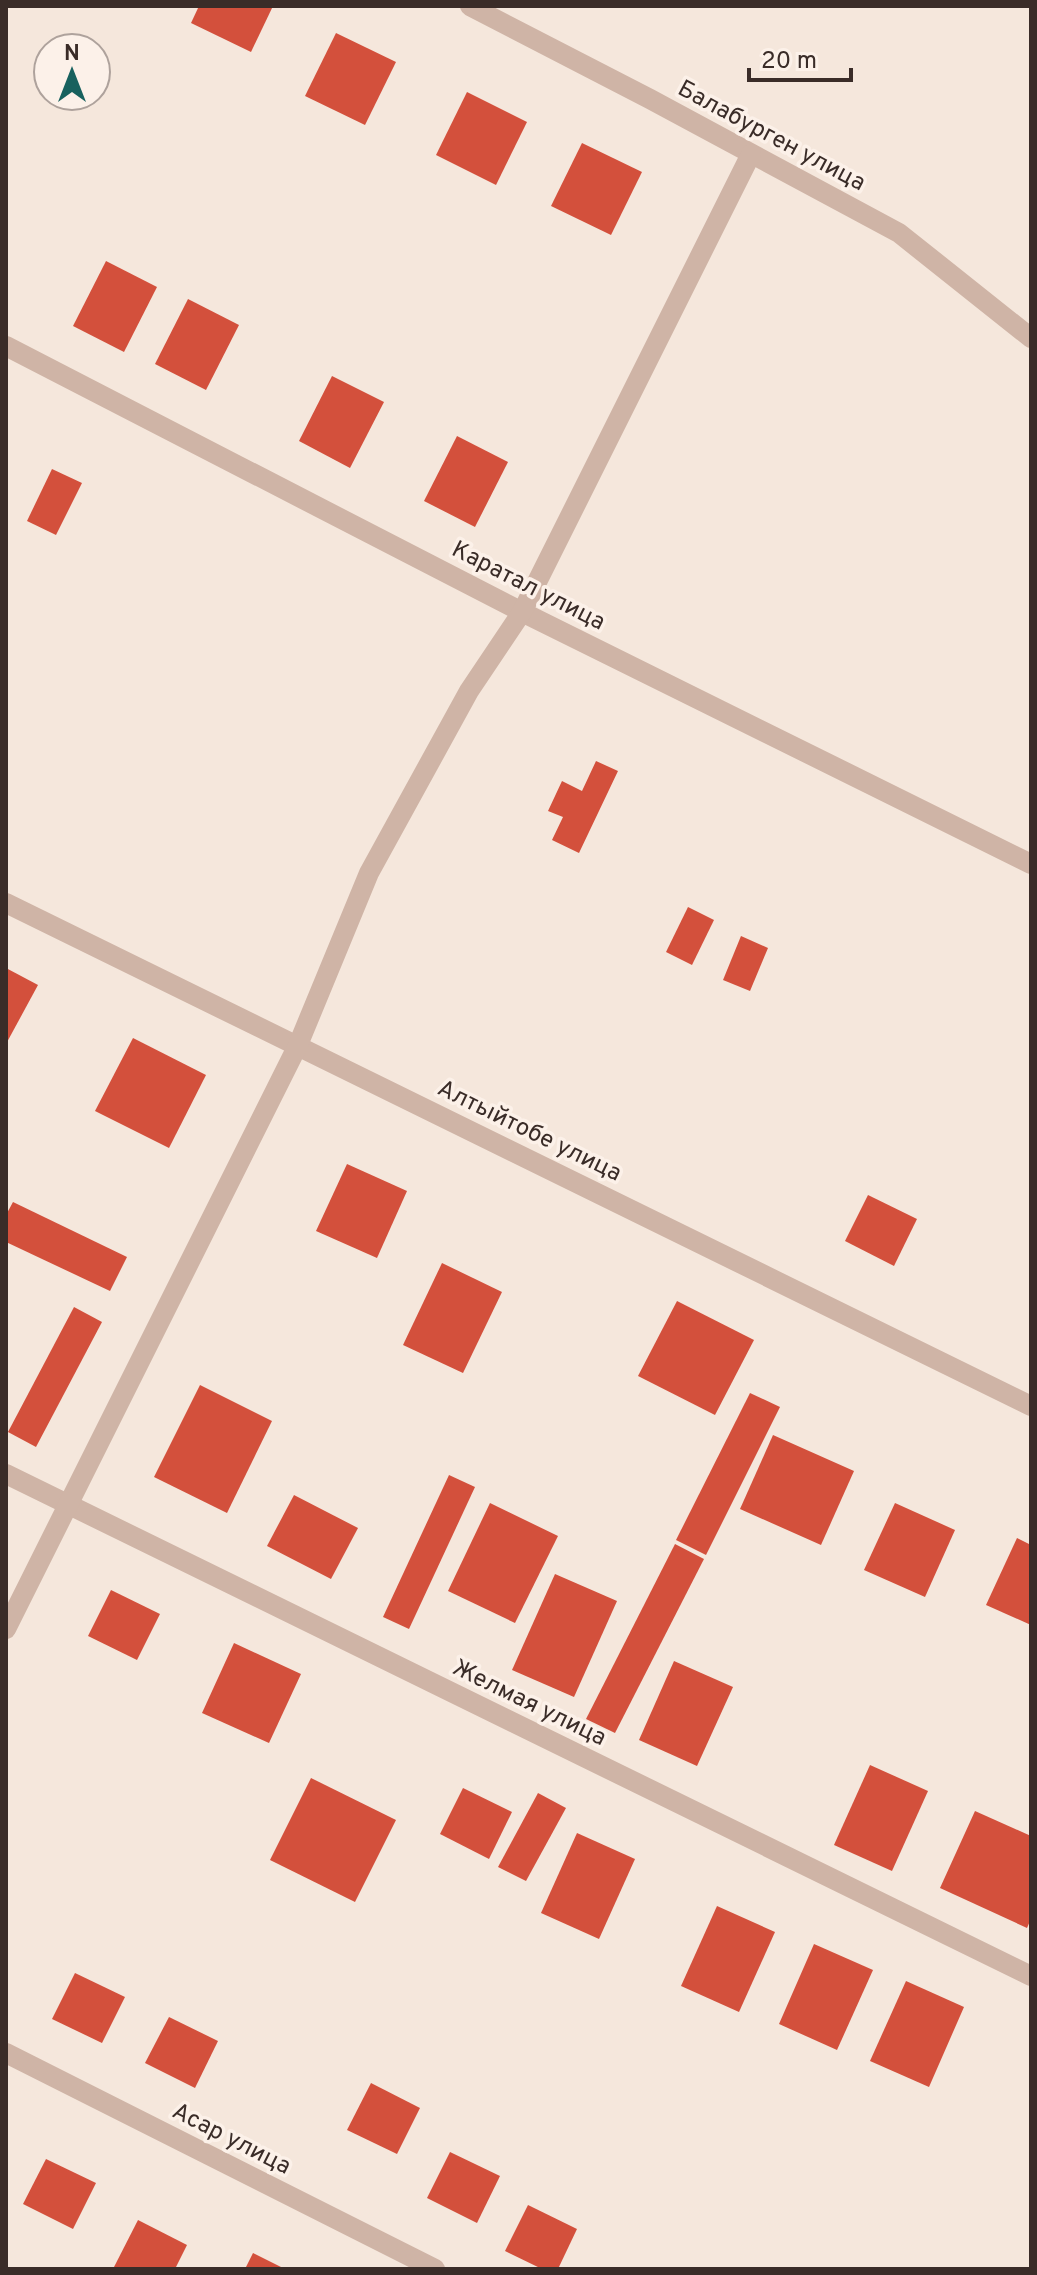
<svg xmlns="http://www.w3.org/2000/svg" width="1037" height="2275" font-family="Overpass,sans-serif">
  <rect width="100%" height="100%" fill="#f5e7dc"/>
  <g fill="#d3503c">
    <path d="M199 6H273L251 52 191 23Z"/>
    <path d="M336 33 396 62 365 125 305 96Z"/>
    <path d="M467 92 527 122 496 185 436 155Z"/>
    <path d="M582 143 642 172 611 235 551 206Z"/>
    <path d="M106 261 157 287 124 352 73 326Z"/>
    <path d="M188 299 239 325 206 390 155 364Z"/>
    <path d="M332 376 384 402 350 468 299 441Z"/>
    <path d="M457 436 508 462 475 527 424 501Z"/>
    <path d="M52 469 82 483 56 535 27 521Z"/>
    <path d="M596 761 618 771 579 853 552 840 563 817 548 811 562 781 582 791Z"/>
    <path d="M688 907 714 920 692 965 666 952Z"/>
    <path d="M741 936 768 948 750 991 723 980Z"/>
    <path d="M6 968 38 985 6 1044Z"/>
    <path d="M133 1038 206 1075 169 1148 95 1111Z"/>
    <path d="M347 1164 407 1191 377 1258 316 1231Z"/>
    <path d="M868 1195 917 1219 894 1266 845 1241Z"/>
    <path d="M13 1202 127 1257 110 1291 6 1242V1215Z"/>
    <path d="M442 1263 502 1292 463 1373 403 1345Z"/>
    <path d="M677 1301 754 1340 715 1415 638 1376Z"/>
    <path d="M74 1307 102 1322 36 1447 8 1432Z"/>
    <path d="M200 1385 272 1421 227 1513 154 1477Z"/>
    <path d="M750 1393 780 1407 706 1555 676 1540Z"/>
    <path d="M773 1435 854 1471 821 1545 740 1509Z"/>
    <path d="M449 1475 475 1487 409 1629 383 1617Z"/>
    <path d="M294 1495 358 1528 331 1579 267 1546Z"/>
    <path d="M490 1503 558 1536 515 1623 448 1591Z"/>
    <path d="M895 1503 955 1530 925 1597 864 1570Z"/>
    <path d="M1017 1538 1031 1545V1625L986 1605Z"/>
    <path d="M675 1544 704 1559 615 1733 586 1719Z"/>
    <path d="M555 1574 617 1601 574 1697 512 1670Z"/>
    <path d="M111 1590 160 1614 137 1660 88 1636Z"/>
    <path d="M234 1643 301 1674 269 1743 202 1713Z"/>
    <path d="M674 1661 733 1687 697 1766 639 1740Z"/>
    <path d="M870 1765 928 1791 892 1871 834 1845Z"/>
    <path d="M311 1778 396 1820 355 1902 270 1860Z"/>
    <path d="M463 1788 512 1812 489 1859 440 1834Z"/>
    <path d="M538 1793 566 1808 526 1881 498 1867Z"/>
    <path d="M975 1811 1031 1836V1919L1027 1928 940 1888Z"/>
    <path d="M577 1833 635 1859 599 1939 541 1913Z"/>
    <path d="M717 1906 775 1932 739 2012 681 1986Z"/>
    <path d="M814 1944 873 1970 837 2050 779 2024Z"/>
    <path d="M75 1973 125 1997 102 2043 52 2019Z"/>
    <path d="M906 1981 964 2007 929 2087 870 2061Z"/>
    <path d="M169 2017 218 2041 195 2088 145 2063Z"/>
    <path d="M371 2083 420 2108 397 2154 347 2130Z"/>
    <path d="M450 2152 500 2176 477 2223 427 2198Z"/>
    <path d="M46 2159 96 2183 73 2229 23 2204Z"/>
    <path d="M528 2205 577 2229 558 2269H542L505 2251Z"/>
    <path d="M138 2220 187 2245 175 2269H119L114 2267Z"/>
    <path d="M253 2253 285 2269H245Z"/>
  </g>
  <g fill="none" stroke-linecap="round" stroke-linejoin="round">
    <g stroke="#cfb4a6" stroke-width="20">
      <path d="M470 6 650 99 899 233 1031 338"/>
      <path d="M6 346 522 612 1031 864"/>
      <path d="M6 903 1031 1406"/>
      <path d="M6 1474 1031 1976"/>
      <path d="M6 1629 298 1045 369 873 469 691 522 612 751 154"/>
      <path d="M6 2053 435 2269"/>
    </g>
  </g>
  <g text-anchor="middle" stroke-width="7" stroke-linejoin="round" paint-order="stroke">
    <g font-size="24" fill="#3a2c28" stroke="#fcf1e9">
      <text transform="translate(772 135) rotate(28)" y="8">Балабурген улица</text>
      <text transform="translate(529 585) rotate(27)" y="8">Каратал улица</text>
      <text transform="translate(530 1130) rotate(26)" y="8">Алтыйтобе улица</text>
      <text transform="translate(530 1702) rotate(26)" y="8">Желмая улица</text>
      <text transform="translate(232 2138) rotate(27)" y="8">Асар улица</text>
    </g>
  </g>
  <rect width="1037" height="2275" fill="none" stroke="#3a2c28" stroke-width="16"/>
  <g transform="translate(72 72)"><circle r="38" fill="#fcf1e9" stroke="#aea29c" stroke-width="2"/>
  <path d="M0-6L14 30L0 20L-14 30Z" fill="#18615e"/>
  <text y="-12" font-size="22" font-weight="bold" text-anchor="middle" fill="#3a2c28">N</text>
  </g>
  <path d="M749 68v12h102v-12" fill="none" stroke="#3a2c28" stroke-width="4"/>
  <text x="761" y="68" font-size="24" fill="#3a2c28" stroke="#fcf1e9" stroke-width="6" paint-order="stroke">20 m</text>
</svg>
